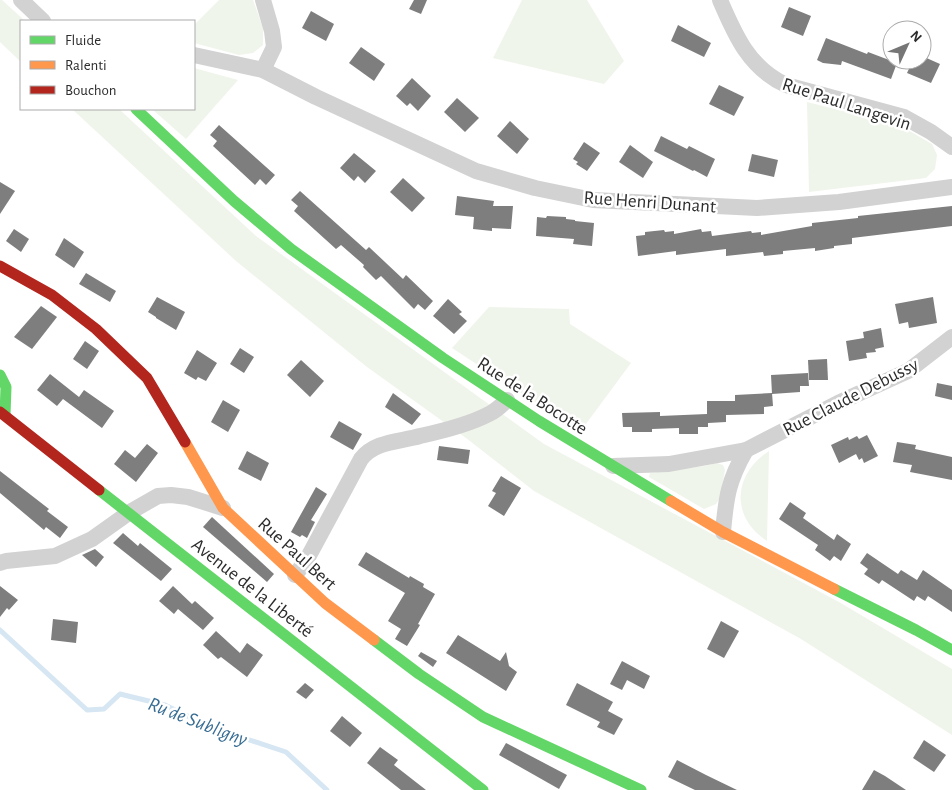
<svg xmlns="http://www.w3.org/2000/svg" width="952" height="790" font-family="'Alegreya Sans',sans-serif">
  <rect width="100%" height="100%" fill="#fff"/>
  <g fill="#f0f5eb">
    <path d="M0 0H2L25 21H21V62L0 42Z"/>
    <path d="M219 0H253L263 28V45L253 53 239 55 194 43V25Z"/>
    <path d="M522 0H587L624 61 604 84 493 58Z"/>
    <path d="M194 68 238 80 186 139 152 109H194Z"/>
    <path d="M807 102 899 125 932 144 937 155 935 169 926 178 809 192Z"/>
    <path d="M72 109H119L256 236 544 444 839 602 952 669V735L801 639 534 491 466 438 367 367 236 261Z"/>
    <path d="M489 307 569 309 570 324 631 363 580 432 452 348Z"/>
    <path d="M769 451 767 541C730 517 733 474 769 451Z"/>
    <path d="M717 463 723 465 725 470 720 498 716 504 704 509 649 477 650 473 704 466Z"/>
  </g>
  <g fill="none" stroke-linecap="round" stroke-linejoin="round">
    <path stroke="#d6e6f2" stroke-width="5" d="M0 630 87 710 104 709 120 694 165 705 210 727 286 752 327 790"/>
  </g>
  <g fill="#7e7e7e">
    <path d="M414 0H427L421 14 409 9Z"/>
    <path d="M789 7 811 16 803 36 781 27Z"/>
    <path d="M311 11 334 24 326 41 302 28Z"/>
    <path d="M678 25 711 43 704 57 671 41Z"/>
    <path d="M826 38 867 54 868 52 897 63 891 79 842 61 841 65 823 63 817 60Z"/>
    <path d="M361 47 385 64 374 81 349 63Z"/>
    <path d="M922 56 940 64 931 83 907 73 913 60H922Z"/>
    <path d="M412 78 431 96 418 111 410 103 407 106 396 96Z"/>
    <path d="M719 85 744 97 734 116 709 104Z"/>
    <path d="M457 98 479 118 465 132 444 112Z"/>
    <path d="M510 121 529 139 517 154 497 136Z"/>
    <path d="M219 125 275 175 266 185 260 179 255 185 213 146 217 141 210 135Z"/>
    <path d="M661 136 687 149 689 146 715 159 707 177 694 170 693 171 654 151Z"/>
    <path d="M584 142 600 153 587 171 576 164 578 162 573 159Z"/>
    <path d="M630 145 653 162 643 178 619 162Z"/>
    <path d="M354 153 376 171 365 183 358 176 354 181 340 168Z"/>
    <path d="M752 154 778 160 774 177 748 171Z"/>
    <path d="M403 178 425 198 412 212 390 192Z"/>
    <path d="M0 182 15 191 0 214Z"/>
    <path d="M300 191 366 250 369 247 403 279 406 275 433 301 425 310 418 304 414 309 381 276 376 280 363 267 364 265 341 245 336 249 294 211 298 206 291 200Z"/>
    <path d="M457 196 494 201 493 206H513L511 229 492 228V231L473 229 474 217 455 215Z"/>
    <path d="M952 206V226L852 238V244L834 246V248L815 251V248L783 251V254L764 256 763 252 726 256V249L676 255V251L638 256 636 236 645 235V232L664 230 665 232 674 231V234L701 229 702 232 711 231 712 236 751 231 752 233 761 232V235L812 226V223L858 218V216Z"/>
    <path d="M547 216 566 217V219L575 220V221L594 223 592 246 573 244 574 239 536 236 537 217 546 218Z"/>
    <path d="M14 229 29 239 21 252 6 241Z"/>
    <path d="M64 238 84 252 74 268 55 255Z"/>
    <path d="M86 273 116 291 110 302 79 284Z"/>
    <path d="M157 297 185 312 176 330 156 318V317L148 312Z"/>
    <path d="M933 297 937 323 909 328 908 322 899 324 895 304Z"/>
    <path d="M448 299 462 312 459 314 467 321 454 334 433 316Z"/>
    <path d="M41 306 57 317 32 349 14 337Z"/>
    <path d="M881 328 884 347 875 349 876 352 866 353 867 358 849 361 846 341 864 338 863 332Z"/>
    <path d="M85 341 99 351 87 369 73 359Z"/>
    <path d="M240 348 254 357 244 373 230 364Z"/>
    <path d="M197 350 217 363 206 381 198 377 196 380 184 373Z"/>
    <path d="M827 359 828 380H809L808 360Z"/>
    <path d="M301 360 324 381 310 397 287 375Z"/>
    <path d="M808 373 809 386H800V392L772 394 771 375Z"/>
    <path d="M50 374 79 397 84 390 114 411 102 428 63 399 57 406 37 390Z"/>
    <path d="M937 383 952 386V400L935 396Z"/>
    <path d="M393 393 421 414 412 425 385 407Z"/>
    <path d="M772 393 773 406 764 407V414L726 415V422L708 423V427H698V434H679V428L652 429V432H632V427H623L622 413 660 412V416L707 414V401H735V395Z"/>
    <path d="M223 400 240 410 228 432 211 422Z"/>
    <path d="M339 421 362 434 353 450 330 437Z"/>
    <path d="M867 435 878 456 864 463 862 458 859 460 856 454 839 463 831 445 848 437 849 440 857 436 859 439Z"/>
    <path d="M897 442 916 445 915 449 952 457V480L910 472 912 465 893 462Z"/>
    <path d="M147 444 158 453 136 482 114 464 125 450 135 458Z"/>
    <path d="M439 446 470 450 468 464 437 460Z"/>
    <path d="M247 451 269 463 261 481 238 469Z"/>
    <path d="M0 471 49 509 47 511 68 527 60 538 46 527 44 530 0 493Z"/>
    <path d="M501 476 521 488 504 516 488 506 496 493 492 491Z"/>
    <path d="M316 487 327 494 311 520 315 522 307 538 302 535 300 537 291 532Z"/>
    <path d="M790 502 806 513 803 518 834 540 837 534 851 544 841 561 834 556 830 561 815 550 818 545 779 519Z"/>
    <path d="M212 517 274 574 267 582 203 527Z"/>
    <path d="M123 533 138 546 140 543 172 569 161 581 113 543Z"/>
    <path d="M95 549 104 557 96 567 82 555Z"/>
    <path d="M366 552 409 578 410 576 424 584 423 587 435 594 418 624 420 625 407 646 395 639 401 629 388 621 405 593 358 565Z"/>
    <path d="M867 553 898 574 901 570 917 580 923 570 952 590V612L928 596 925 601 917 596 914 601 882 580 879 584 864 574 868 569 860 563Z"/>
    <path d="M0 586 18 600 9 610 7 608 0 617Z"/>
    <path d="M173 586 192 604 195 601 214 618 203 630 178 609 174 614 159 601Z"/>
    <path d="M53 619 78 622 76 643 51 640Z"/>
    <path d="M721 621 739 631 724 658 707 649Z"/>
    <path d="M216 631 240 653 247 643 263 655 247 677 221 657 218 659 203 645Z"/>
    <path d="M458 635 500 661 506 652 509 666 517 672 506 691 446 653Z"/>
    <path d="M421 652 437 661 433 667 418 656Z"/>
    <path d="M622 661 650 676 644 689 627 680 622 690 610 684Z"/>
    <path d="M305 683 314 690 306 699 296 692Z"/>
    <path d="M577 683 613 702 608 711 623 719 614 735 597 727 600 722 566 705Z"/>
    <path d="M342 716 362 733 350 747 330 731Z"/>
    <path d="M924 740 946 755 934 772 913 758Z"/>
    <path d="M506 743 567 775 559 789 499 755Z"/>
    <path d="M380 747 398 760 394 765 426 790H401L367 763Z"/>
    <path d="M677 760 706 775 737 790H695L668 777Z"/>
    <path d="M874 770 885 776 906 790H862Z"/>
  </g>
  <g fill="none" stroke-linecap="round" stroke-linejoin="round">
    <g stroke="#d2d2d2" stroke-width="16">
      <path d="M21 0 43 21"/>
      <path d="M263 0 272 31 274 47 263 70"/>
      <path d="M720 0C735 35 749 68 786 85L904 117 931 132 952 147"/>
      <path d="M194 55 263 70 316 97 476 171 535 188 593 200 757 208 839 202 952 187"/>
      <path d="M613 466 669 464 746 450 838 403 908 371 952 337"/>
      <path d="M723 532C726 498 728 481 746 450"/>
      <path d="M0 563 6 561 55 556 92 539 130 512 158 496 171 495 188 497 223 508"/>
      <path d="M295 575 306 561 361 459C375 441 399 442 420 436 443 431 468 425 489 414 496 411 502 405 507 400"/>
    </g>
    <g stroke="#63d668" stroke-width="11">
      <path d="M136 109 234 201 291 249 443 358 539 421 671 501"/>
      <path d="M0 375 6 387 5 415"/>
      <path d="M99 490 483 790"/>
      <path d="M834 589 916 630 952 650"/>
      <path d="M374 640 419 674 483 717 641 790"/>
    </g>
    <g stroke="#ff974d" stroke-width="11">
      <path d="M185 442 223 508 325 603 374 640"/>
      <path d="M671 501 723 532 834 589"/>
    </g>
    <g stroke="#b3261e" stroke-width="11">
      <path d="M0 266 52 295 96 329 147 378 185 442"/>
      <path d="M0 412 99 490"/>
    </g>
  </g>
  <g text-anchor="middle" stroke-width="5" stroke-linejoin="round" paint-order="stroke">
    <g font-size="19" fill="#2d2d2d" stroke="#fff">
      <text transform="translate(847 103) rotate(18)" y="7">Rue Paul Langevin</text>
      <text transform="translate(650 201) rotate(4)" y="7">Rue Henri Dunant</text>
      <text transform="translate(533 395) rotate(33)" y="7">Rue de la Bocotte</text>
      <text transform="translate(850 396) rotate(-27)" y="7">Rue Claude Debussy</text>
      <text transform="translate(298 553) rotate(42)" y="7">Rue Paul Bert</text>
      <text transform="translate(253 587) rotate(38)" y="7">Avenue de la Liberté</text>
    </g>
    <g font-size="20" font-style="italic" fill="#386d93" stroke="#fff">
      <text transform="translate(198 721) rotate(21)" y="7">Ru de Subligny</text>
    </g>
  </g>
  <rect x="20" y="20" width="175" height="90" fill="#ffffff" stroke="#ababab"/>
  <rect x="30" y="36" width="25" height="8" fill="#63d668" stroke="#ababab"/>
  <text x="65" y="45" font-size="15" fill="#2d2d2d">Fluide</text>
  <rect x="30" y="61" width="25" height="8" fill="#ff974d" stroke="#ababab"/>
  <text x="65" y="70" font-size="15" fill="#2d2d2d">Ralenti</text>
  <rect x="30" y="86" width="25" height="8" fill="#b3261e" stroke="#ababab"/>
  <text x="65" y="95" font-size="15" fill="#2d2d2d">Bouchon</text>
  <g transform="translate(907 45) rotate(46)"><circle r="24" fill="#ffffff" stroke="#ababab"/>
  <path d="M0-4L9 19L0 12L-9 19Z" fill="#767676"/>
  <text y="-8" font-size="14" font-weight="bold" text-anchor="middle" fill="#2d2d2d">N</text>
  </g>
</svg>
